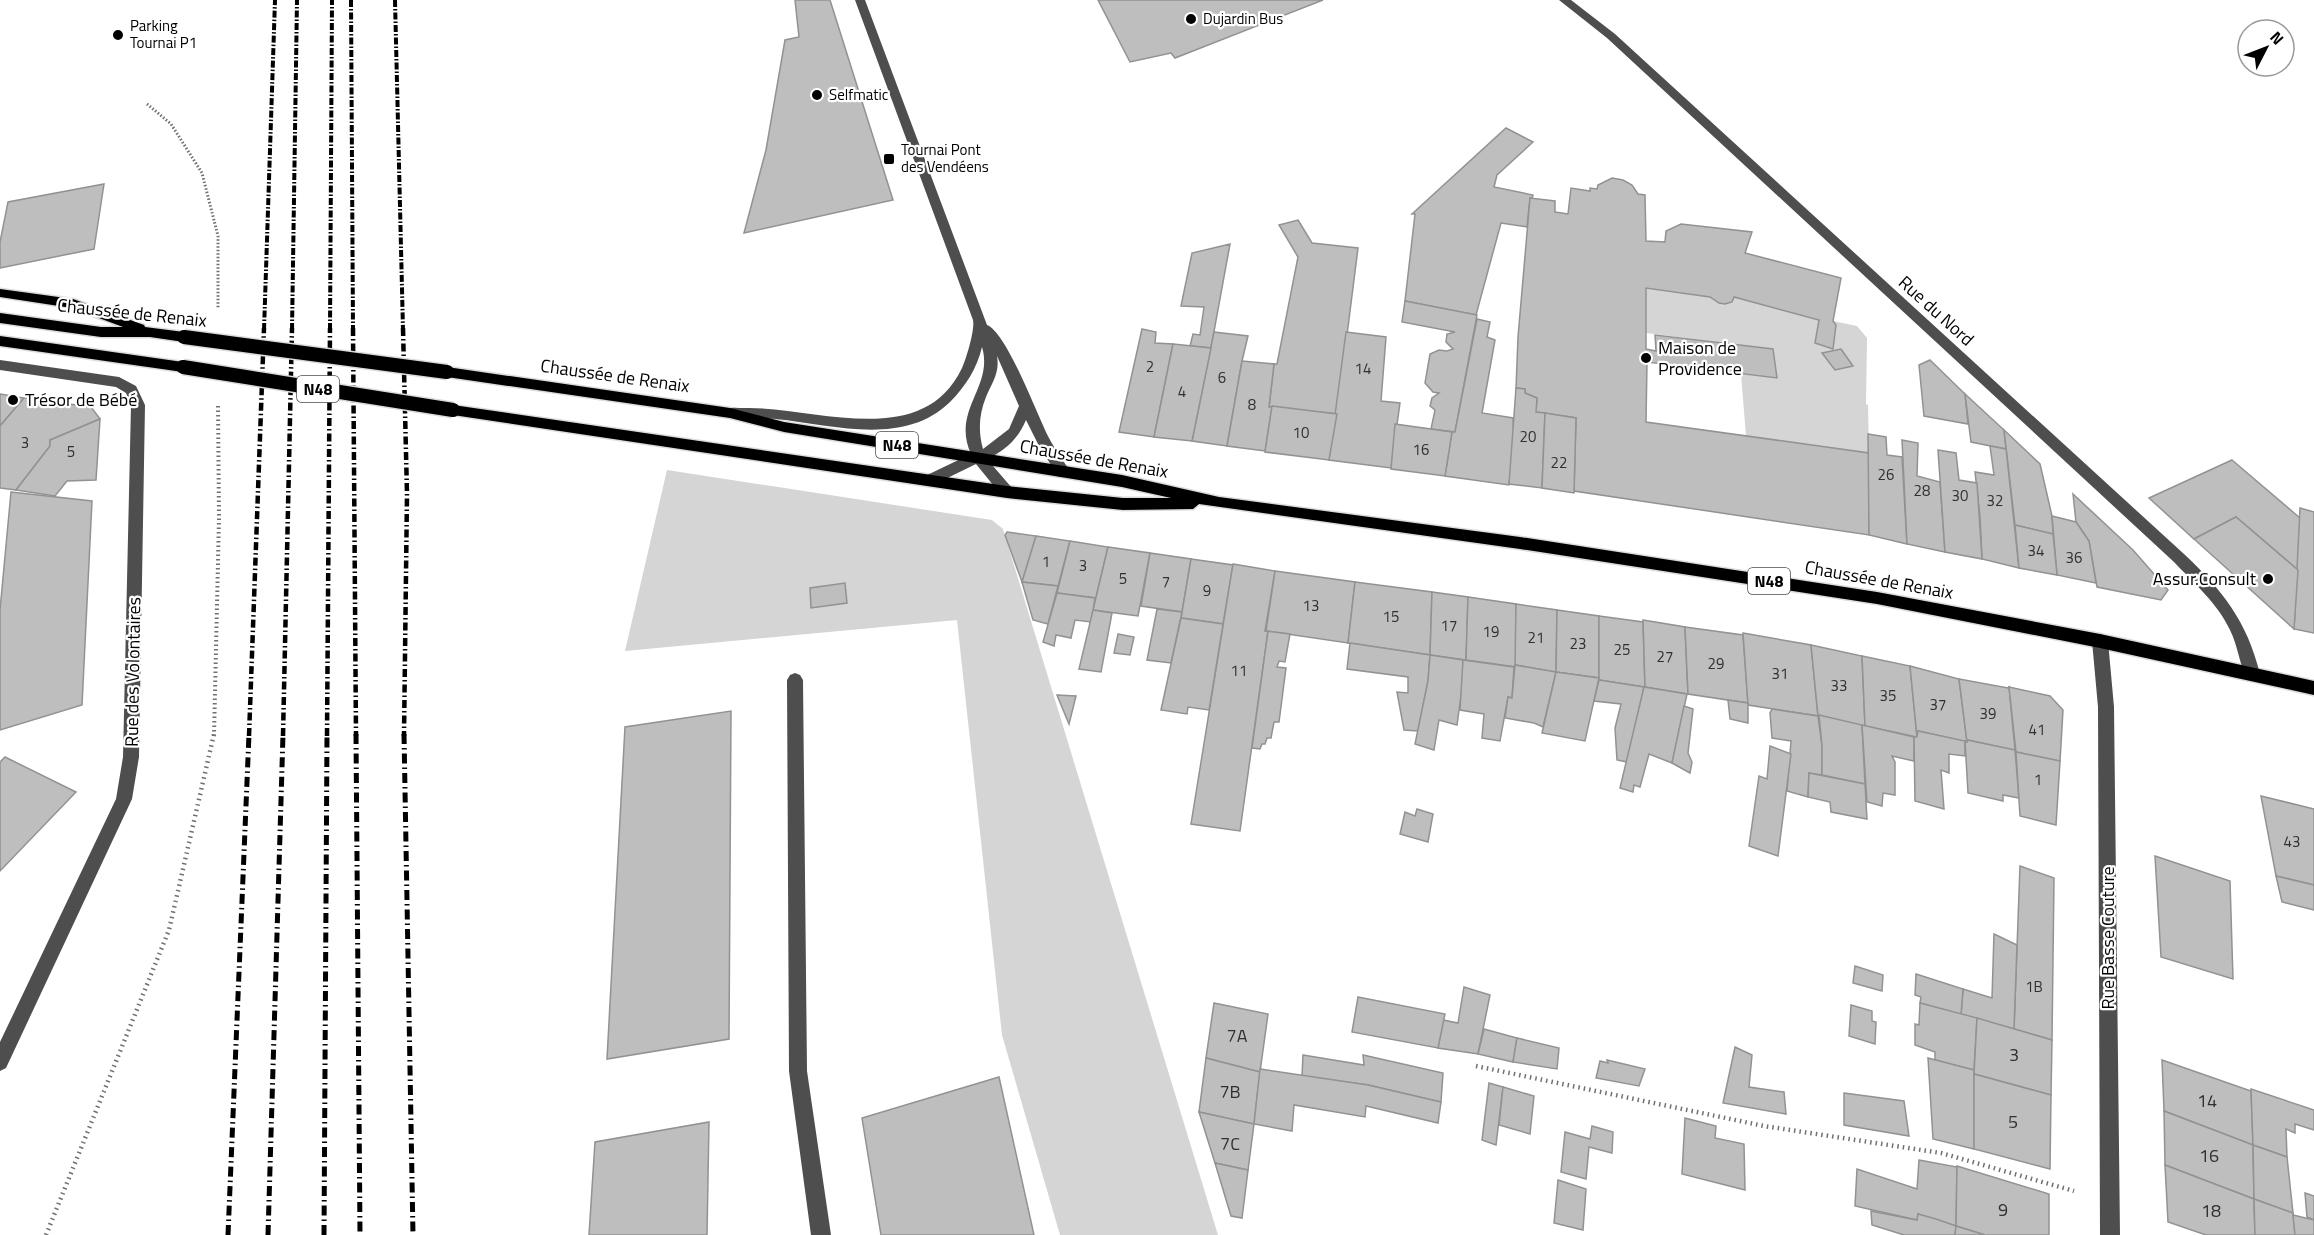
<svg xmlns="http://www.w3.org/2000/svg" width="2314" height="1235" font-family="'Titillium Web',sans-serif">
  <rect width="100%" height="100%" fill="#fff"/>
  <g fill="#d5d5d5">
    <path d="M1646 288C1658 290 1701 292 1710 297 1718 301 1721 305 1732 302L1734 297 1819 320 1815 343 1832 349 1836 325 1833 321 1857 326 1867 338 1866 404 1868 405 1869 453 1746 436 1741 374 1776 378 1773 349 1646 333Z"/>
    <path d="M667 470 992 520 1003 529 1218 1235H1060L1002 1035 957 620 625 651Z"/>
  </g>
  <g fill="#bebebe" stroke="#929292" stroke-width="1.5">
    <path d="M795 0H830L893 200 744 233 766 150 785 40 799 37Z"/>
    <path d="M1098 0H1323L1175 58 1171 53 1130 62Z"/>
    <path d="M1506 128 1533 142 1497 175 1494 187 1533 195 1532 199 1530 198 1527 227 1501 223 1476 315 1405 301 1415 214H1412Z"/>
    <path d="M1612 178 1623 180 1632 185 1638 194 1645 195 1646 241 1665 242 1666 231 1681 224 1752 232 1745 253 1841 278 1833 321 1836 325 1833 349 1815 343 1819 320 1734 297 1732 302 1725 304 1719 303 1710 297 1646 288V349L1656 351 1655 335 1773 349 1777 378 1647 362 1646 422 1869 453V535L1574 491 1576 418 1536 412 1537 398 1525 393V389L1516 388 1518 337 1530 198 1555 201V212L1568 214 1571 188 1590 191V188L1597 189 1598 185Z"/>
    <path d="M104 184 94 249 0 268V242L8 202Z"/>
    <path d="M1298 220 1312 243 1358 248 1337 414 1269 407 1274 364H1277L1298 257 1279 225Z"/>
    <path d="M1230 244 1211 348 1190 346 1193 334 1200 335 1204 307 1181 306 1192 253Z"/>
    <path d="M1405 301 1477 315 1455 432 1431 429 1435 410 1430 406 1432 398 1439 393 1433 392 1425 383 1430 354 1439 350 1447 351 1453 349 1446 342 1447 334 1455 332 1402 322Z"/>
    <path d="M1477 319 1490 322 1487 337 1495 340 1482 413 1513 418 1514 440 1509 485 1445 476 1452 432H1455Z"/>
    <path d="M1142 329 1156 332 1155 343 1173 344 1154 437 1119 432Z"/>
    <path d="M1214 332 1248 336 1242 361 1227 446 1192 441Z"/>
    <path d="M1346 332 1386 337 1381 401 1400 403 1391 468 1329 460Z"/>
    <path d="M1173 344 1211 348 1192 441 1154 437Z"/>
    <path d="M1841 349 1853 366 1835 370 1822 353Z"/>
    <path d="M1930 360 1965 394 1968 424 1924 416 1919 365Z"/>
    <path d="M1242 361 1274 364 1269 407H1272L1265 451 1227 446Z"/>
    <path d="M1516 388 1525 389V393L1537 398 1536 412 1545 413 1542 488 1509 484Z"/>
    <path d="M0 394 24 398 0 426Z"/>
    <path d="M1965 394 2004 430 2006 449 1971 442Z"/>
    <path d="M24 398 91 407 100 419 50 440V446L16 490 0 488V426Z"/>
    <path d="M1272 406 1337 414 1329 460 1265 452Z"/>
    <path d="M1545 413 1576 418 1574 493 1542 488Z"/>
    <path d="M100 419 96 480 67 481 55 496 16 490 50 446V440Z"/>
    <path d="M1395 424 1452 432 1445 476 1391 469Z"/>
    <path d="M2004 430 2040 464 2052 516 2053 534 2015 525Z"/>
    <path d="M1868 434 1886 437 1887 455 1902 457 1907 544 1869 535Z"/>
    <path d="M1902 440 1918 443 1917 476 1940 482 1945 552 1907 544Z"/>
    <path d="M1990 446 2006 449 2019 568 1982 559 1980 517 1975 472 1994 475Z"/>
    <path d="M1938 450 1956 453 1959 480 1977 483 1982 559 1945 552Z"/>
    <path d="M2232 460 2300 518 2298 570 2236 517 2194 539 2149 498Z"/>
    <path d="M11 492 92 501 82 705 0 730V610Z"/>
    <path d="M2073 494 2133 550 2168 590 2161 600 2097 587 2089 541 2076 522Z"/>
    <path d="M2300 508 2314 512V633L2294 629Z"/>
    <path d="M2052 516 2076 522 2089 541 2096 583 2057 575Z"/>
    <path d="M2236 517 2298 570 2294 629 2194 539Z"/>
    <path d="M2015 525 2053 534 2057 575 2019 568Z"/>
    <path d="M1007 532 1036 536 1022 582 1005 535Z"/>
    <path d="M1036 536 1070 541 1058 586 1022 582Z"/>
    <path d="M1070 541 1108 547 1093 610 1095 598 1057 593Z"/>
    <path d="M1108 547 1150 553 1138 616 1093 610Z"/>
    <path d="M1150 553 1191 559 1181 618 1182 612 1141 606Z"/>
    <path d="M1191 559 1233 565 1223 624 1181 618Z"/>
    <path d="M1233 564 1275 571 1265 631H1268L1240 831 1191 824Z"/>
    <path d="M1275 571 1355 582 1348 643 1266 631Z"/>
    <path d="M1022 582 1058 586 1048 624 1033 620Z"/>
    <path d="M1355 582 1432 592 1430 655 1348 643Z"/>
    <path d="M845 583 847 603 811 608 810 588Z"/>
    <path d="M1432 592 1468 597 1466 660 1430 655Z"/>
    <path d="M1057 593 1095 598 1091 622 1075 620 1071 638 1056 635 1054 646 1043 642Z"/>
    <path d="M1468 597 1516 604V667L1466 660Z"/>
    <path d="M1516 604 1557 610 1556 672 1515 665Z"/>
    <path d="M1157 609 1182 612 1171 663 1147 660Z"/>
    <path d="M1093 610 1112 613 1101 672 1079 669Z"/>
    <path d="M1557 610 1599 616V678L1556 672Z"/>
    <path d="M1599 616 1643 622 1645 687 1599 680Z"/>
    <path d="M1181 618 1223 624 1209 710 1188 707 1187 714 1161 710Z"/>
    <path d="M1643 620 1685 627 1688 694 1645 687Z"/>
    <path d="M1685 627 1743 635 1748 703 1688 694Z"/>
    <path d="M1265 631 1290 634 1285 662 1279 661 1277 667 1286 668 1279 722H1274L1271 738H1267L1265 744H1262L1260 749 1252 748 1268 631Z"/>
    <path d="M1743 633 1811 645 1818 716 1748 705Z"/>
    <path d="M1118 634 1134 637 1130 655 1114 653Z"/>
    <path d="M1350 643 1430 655 1428 681 1418 731 1404 730 1397 692 1408 693V677L1347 669Z"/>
    <path d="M1811 645 1862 656 1865 726 1818 716Z"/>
    <path d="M1430 655 1463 660V681L1457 725 1439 720 1434 750 1415 744 1428 681Z"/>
    <path d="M1862 656 1910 666 1917 737 1865 726Z"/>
    <path d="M1463 660 1514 667 1512 698 1508 697 1500 741 1482 738 1484 714 1460 710Z"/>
    <path d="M1515 665 1556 672 1543 727 1534 723 1505 718 1508 697 1512 698Z"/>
    <path d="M1910 666 1959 679 1967 742 1918 731 1917 737Z"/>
    <path d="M1556 672 1599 678 1585 741 1542 733Z"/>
    <path d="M1959 679 2008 688 2009 687 2015 750 1967 740V742Z"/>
    <path d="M1599 680 1644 687 1627 762 1617 760 1615 728 1621 704 1594 701Z"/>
    <path d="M1644 687 1687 694 1672 763 1649 754 1640 787 1634 785 1633 792 1620 788Z"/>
    <path d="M2009 687 2050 696 2063 710 2060 761 2016 752Z"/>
    <path d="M1057 695 1076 696 1069 724Z"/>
    <path d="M1728 700 1748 703V723L1730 719Z"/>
    <path d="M1684 706 1693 709 1688 753 1692 762 1690 773 1672 763Z"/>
    <path d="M1772 709 1818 716 1822 746V775L1809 773 1808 797 1787 791 1791 741 1772 738 1770 713Z"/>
    <path d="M731 711 729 1039 607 1059 625 727Z"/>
    <path d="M1819 715 1862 725 1865 784 1822 775V746Z"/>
    <path d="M1862 725 1914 737V761L1892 756 1895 762V795L1883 793 1882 806 1867 802Z"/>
    <path d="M1918 731 1965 741V756L1949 754V773L1941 770 1944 809 1915 801 1914 737H1917Z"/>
    <path d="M1967 740 2015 750 2019 798 2003 795V801L1968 793 1965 741 1967 742Z"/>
    <path d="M1770 746 1791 754 1778 856 1749 846 1759 776 1767 779Z"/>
    <path d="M2016 752 2060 761 2056 825 2020 816Z"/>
    <path d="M5 757 76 792 0 871V762Z"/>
    <path d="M1809 773 1865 784 1867 819 1831 812 1830 802 1808 797Z"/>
    <path d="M2261 796 2314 809V885L2276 876Z"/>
    <path d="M1417 809 1433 814 1428 842 1400 834 1405 812 1415 816Z"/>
    <path d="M2155 856 2230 881 2233 979 2161 957Z"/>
    <path d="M2020 866 2054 878 2052 1040 2014 1029Z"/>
    <path d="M2276 876 2314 885V910L2282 902Z"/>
    <path d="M1994 934 2017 945 2014 1029 1961 1015 1963 989 1992 998Z"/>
    <path d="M1855 966 1883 975 1882 991 1853 983Z"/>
    <path d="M1916 974 1963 989 1961 1015 1920 1003 1921 997 1915 995Z"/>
    <path d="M1464 987 1490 995 1478 1054 1438 1048 1443 1020 1458 1023Z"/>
    <path d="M1358 997 1445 1014 1438 1048 1352 1032Z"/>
    <path d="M1214 1003 1268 1014 1260 1072 1206 1058Z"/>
    <path d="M1920 1003 1977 1018 1974 1070 1935 1060V1052L1915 1045V1024L1919 1025Z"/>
    <path d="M1851 1005 1872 1011V1021L1876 1022 1875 1044 1849 1036Z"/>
    <path d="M1977 1018 2052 1040 2051 1095 1974 1074Z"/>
    <path d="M1484 1029 1517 1038 1513 1062 1478 1054Z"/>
    <path d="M1517 1038 1559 1048 1557 1069 1513 1062Z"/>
    <path d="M1735 1047 1752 1055 1749 1087 1784 1092 1786 1114 1723 1103Z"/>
    <path d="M1303 1055 1364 1065 1363 1055 1443 1073 1441 1102 1368 1085 1302 1076Z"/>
    <path d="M1206 1058 1260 1072 1254 1124 1199 1112Z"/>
    <path d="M1928 1058 1974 1070V1149L1933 1139Z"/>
    <path d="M1607 1060 1645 1069 1639 1086 1596 1078 1600 1061 1608 1063Z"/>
    <path d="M2162 1060 2251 1091 2253 1145 2164 1111Z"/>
    <path d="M1260 1069 1368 1085 1441 1102 1438 1123 1366 1106 1365 1117 1294 1105 1292 1131 1254 1124Z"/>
    <path d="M1974 1074 2051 1095 2050 1169 1974 1149Z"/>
    <path d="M999 1077 1034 1235H881L862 1118Z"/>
    <path d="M1489 1083 1503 1087 1496 1145 1482 1140Z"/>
    <path d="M1503 1087 1534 1096 1530 1134 1499 1125Z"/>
    <path d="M2251 1089 2314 1110V1130L2295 1124V1133L2286 1129 2287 1157 2253 1145Z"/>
    <path d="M1844 1093 1904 1101 1909 1136 1844 1125Z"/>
    <path d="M2164 1111 2253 1145 2254 1199 2165 1165Z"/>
    <path d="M1199 1112 1254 1124 1248 1170 1215 1163Z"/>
    <path d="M1685 1118 1716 1126 1715 1138 1744 1144 1745 1190 1682 1174Z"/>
    <path d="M709 1122 707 1235H589L595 1142Z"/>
    <path d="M1592 1126 1613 1132 1612 1153 1589 1147 1586 1179 1561 1172 1565 1132 1590 1139Z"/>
    <path d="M2253 1145 2287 1157 2293 1213 2254 1199Z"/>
    <path d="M1919 1160 1957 1167 1956 1226 1918 1214 1917 1220 1855 1206 1857 1169 1917 1189Z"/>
    <path d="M1215 1163 1248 1170 1242 1218 1231 1216Z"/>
    <path d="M2165 1165 2254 1199 2255 1235H2206L2168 1222Z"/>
    <path d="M1957 1166 2049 1194V1235H1985L1956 1226Z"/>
    <path d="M1558 1180 1586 1189 1583 1230 1554 1223Z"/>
    <path d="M2305 1193 2314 1196V1220L2307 1217Z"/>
    <path d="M2254 1199 2293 1213 2295 1235H2255Z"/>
    <path d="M1871 1211 1917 1220 1918 1214 1936 1219 1956 1226 1955 1235H1904L1872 1225Z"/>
    <path d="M2293 1215 2314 1220V1235H2295Z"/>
    <path d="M1956 1226 1985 1235H1955Z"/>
  </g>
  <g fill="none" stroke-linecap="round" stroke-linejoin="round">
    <g stroke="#dbdbdb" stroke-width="3">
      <g id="major">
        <path d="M0 289 73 299 144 325 145 327 184 332 190 337 184 342 150 337H101L0 323V313L101 327H123L72 308 0 297Z"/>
        <path d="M0 336 183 362 190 367 183 372 0 346Z"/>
        <path d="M447 367 730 408 784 422 1122 475 1219 497 1520 537 1877 592 2100 634 2314 681V695L2100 648 1877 604 1520 549 1199 504 1193 509 1123 510 1007 498 453 415 446 410 453 405 1007 486 1123 498H1171L1122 487 784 432 730 418 447 377 440 372Z"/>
      </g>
    </g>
    <path stroke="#707070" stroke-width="3" stroke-dasharray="1.5 2" stroke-linecap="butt" d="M147 104 171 124 202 173 218 236V309"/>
    <path stroke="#707070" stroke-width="4" stroke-dasharray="1.5 3" stroke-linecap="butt" d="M214 736 219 518 218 404"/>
    <g stroke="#707070" stroke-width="4.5" stroke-dasharray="1.5 4" stroke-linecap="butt">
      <path d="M1476 1066 1764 1126 1941 1153 2074 1191"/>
      <path d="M46 1235 169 930 214 734"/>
    </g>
    <g fill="#4e4e4e" fill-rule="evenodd">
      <path d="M855 0H865L987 325C1007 333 1037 415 1049 438 1055 450 1064 461 1071 473L1069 477H1059L1040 448 1026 420C1018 439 1006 450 987 459L1012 488 1014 492 1012 496H1002L976 464 933 485H923L921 481 923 477 971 454C951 410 994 387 982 347 977 368 966 386 950 402 904 447 833 425 776 419 764 418 728 421 723 413 728 406 736 408 744 408 814 406 922 452 962 368 967 357 975 329 973 320ZM997 356 1019 406 1009 429 983 449C978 431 979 414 986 397 992 382 1000 373 997 356Z"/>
      <path d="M1559 0H1571L1615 34 2184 554C2223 591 2247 621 2260 674L2257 679 2252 681 2247 679C2239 663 2238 646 2230 630 2218 604 2194 583 2174 562L1607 38Z"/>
      <path d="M0 360 119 377 136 386 145 405 139 757 132 799 6 1068 0 1071V1042L116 799 123 757 131 405 126 393 116 387 0 370Z"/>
      <path d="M2100 634 2105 636 2108 641 2114 707 2120 1235H2100L2098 707 2092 641 2095 636Z"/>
      <path d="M795 673 800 675 803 680 807 1071 831 1235H811L789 1071 787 680 790 675Z"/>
    </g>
    <use href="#major" fill="#000" fill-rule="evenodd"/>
    <g stroke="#000" stroke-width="4" stroke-dasharray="7 2 1.5 2" stroke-linecap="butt">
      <path d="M351 0 353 330"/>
      <path d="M395 0 403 330"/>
      <path d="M264 330 275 0"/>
      <path d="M292 330 297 0"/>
      <path d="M330 330 332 0"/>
    </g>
    <g stroke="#000" stroke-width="4.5" stroke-dasharray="8 3 1.5 3" stroke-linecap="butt">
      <path d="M353 328 356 736"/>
      <path d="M403 328 407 494 404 736"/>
      <path d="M249 736 264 328"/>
      <path d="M283 736 292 328"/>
      <path d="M327 736 330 328"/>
    </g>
    <g stroke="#000" stroke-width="5" stroke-dasharray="10 4 1.5 4" stroke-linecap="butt">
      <path d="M356 734 360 1235"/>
      <path d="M404 734 413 1235"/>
      <path d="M228 1235 249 734"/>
      <path d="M268 1235 283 734"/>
      <path d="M324 1235 327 734"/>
    </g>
    <g stroke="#dbdbdb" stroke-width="17" stroke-linecap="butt">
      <g id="major-bridge">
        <path d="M184 337 447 372"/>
        <path d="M183 367 453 410"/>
      </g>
    </g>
    <use href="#major-bridge" stroke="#000" stroke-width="14"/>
  </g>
  <g fill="#000" stroke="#fff" stroke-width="2">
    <circle cx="1191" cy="19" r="6"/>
    <circle cx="118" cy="35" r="6"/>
    <circle cx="817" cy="95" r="6"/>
    <rect x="883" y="153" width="12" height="12" rx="3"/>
    <circle cx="1646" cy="358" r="6"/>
    <circle cx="13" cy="400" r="6"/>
    <circle cx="2268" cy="579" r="6"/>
  </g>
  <g text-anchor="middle" stroke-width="4.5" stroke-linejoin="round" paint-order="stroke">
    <g font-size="15" fill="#000" stroke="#fff" text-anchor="start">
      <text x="1203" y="24">Dujardin Bus</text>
      <text x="130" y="31">Parking<tspan x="130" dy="17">Tournai P1</tspan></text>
      <text x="829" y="100">Selfmatic</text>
      <text x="901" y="155">Tournai Pont<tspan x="901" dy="17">des Vendéens</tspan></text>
    </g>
    <g font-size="15" fill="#303030">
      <text x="1150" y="372">2</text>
      <text x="1363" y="374">14</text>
      <text x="1222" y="383">6</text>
      <text x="1182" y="397">4</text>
      <text x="1252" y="410">8</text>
      <text x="1301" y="438">10</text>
      <text x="1528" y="442">20</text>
      <text x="25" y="448">3</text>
      <text x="1421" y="455">16</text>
      <text x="71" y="457">5</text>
      <text x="1559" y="468">22</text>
      <text x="1886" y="480">26</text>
      <text x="1922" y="496">28</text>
      <text x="1960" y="501">30</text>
      <text x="1995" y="506">32</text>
      <text x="2036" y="556">34</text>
      <text x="2074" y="563">36</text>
      <text x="1046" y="567">1</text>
      <text x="1083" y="571">3</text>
      <text x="1123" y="584">5</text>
      <text x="1166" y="587">7</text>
      <text x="1207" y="596">9</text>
      <text x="1311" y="611">13</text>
      <text x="1391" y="622">15</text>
      <text x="1449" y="631">17</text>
      <text x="1491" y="637">19</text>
      <text x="1536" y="643">21</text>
      <text x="1578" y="649">23</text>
      <text x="1622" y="655">25</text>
      <text x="1665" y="662">27</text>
      <text x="1716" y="669">29</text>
      <text x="1239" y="676">11</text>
      <text x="1780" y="679">31</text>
      <text x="1839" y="691">33</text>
      <text x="1888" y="701">35</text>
      <text x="1938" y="710">37</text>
      <text x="1988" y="719">39</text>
      <text x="2037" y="735">41</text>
      <text x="2038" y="785">1</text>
      <text x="2292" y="847">43</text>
      <text x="2034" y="992">1B</text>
    </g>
    <g fill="#fff" stroke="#4c4c4c" stroke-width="1.5">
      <rect x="297" y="376" width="42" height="26" rx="4.5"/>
      <rect x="876" y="432" width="42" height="26" rx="4.5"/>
      <rect x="1748" y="568" width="42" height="26" rx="4.5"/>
    </g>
    <g font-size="16" font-weight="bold" fill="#000">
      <text x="318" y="395">N48</text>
      <text x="897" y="451">N48</text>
      <text x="1769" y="587">N48</text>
    </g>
    <g font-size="18" fill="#000" stroke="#fff">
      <text transform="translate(1936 311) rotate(42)" y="6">Rue du Nord</text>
      <text transform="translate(132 313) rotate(6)" y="6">Chaussée de Renaix</text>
      <text transform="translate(615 376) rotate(8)" y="6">Chaussée de Renaix</text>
      <text transform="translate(1094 459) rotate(10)" y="6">Chaussée de Renaix</text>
      <text transform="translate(1879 580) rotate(10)" y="6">Chaussée de Renaix</text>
      <text transform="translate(133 672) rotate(-89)" y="6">Rue des Volontaires</text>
      <text transform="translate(2108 938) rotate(-90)" y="6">Rue Basse Couture</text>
    </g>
    <g font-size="18" fill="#000" stroke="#fff" text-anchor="start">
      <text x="1658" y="354">Maison de<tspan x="1658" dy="21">Providence</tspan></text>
      <text x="25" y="406">Trésor de Bébé</text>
      <text x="2256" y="585" text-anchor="end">Assur.Consult</text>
    </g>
    <g font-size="18" fill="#303030">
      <text x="1237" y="1042">7A</text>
      <text x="2014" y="1061">3</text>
      <text x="1230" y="1098">7B</text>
      <text x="2207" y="1107">14</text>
      <text x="2013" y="1128">5</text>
      <text x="1230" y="1150">7C</text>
      <text x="2209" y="1162">16</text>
      <text x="2003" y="1216">9</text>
      <text x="2211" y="1217">18</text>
    </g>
  </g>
  <g transform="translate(2266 48) rotate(48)"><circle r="28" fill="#ffffff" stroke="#999999" stroke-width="1.5"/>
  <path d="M0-4.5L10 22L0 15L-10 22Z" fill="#000000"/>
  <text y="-9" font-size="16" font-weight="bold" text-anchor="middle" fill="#000000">N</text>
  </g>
</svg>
